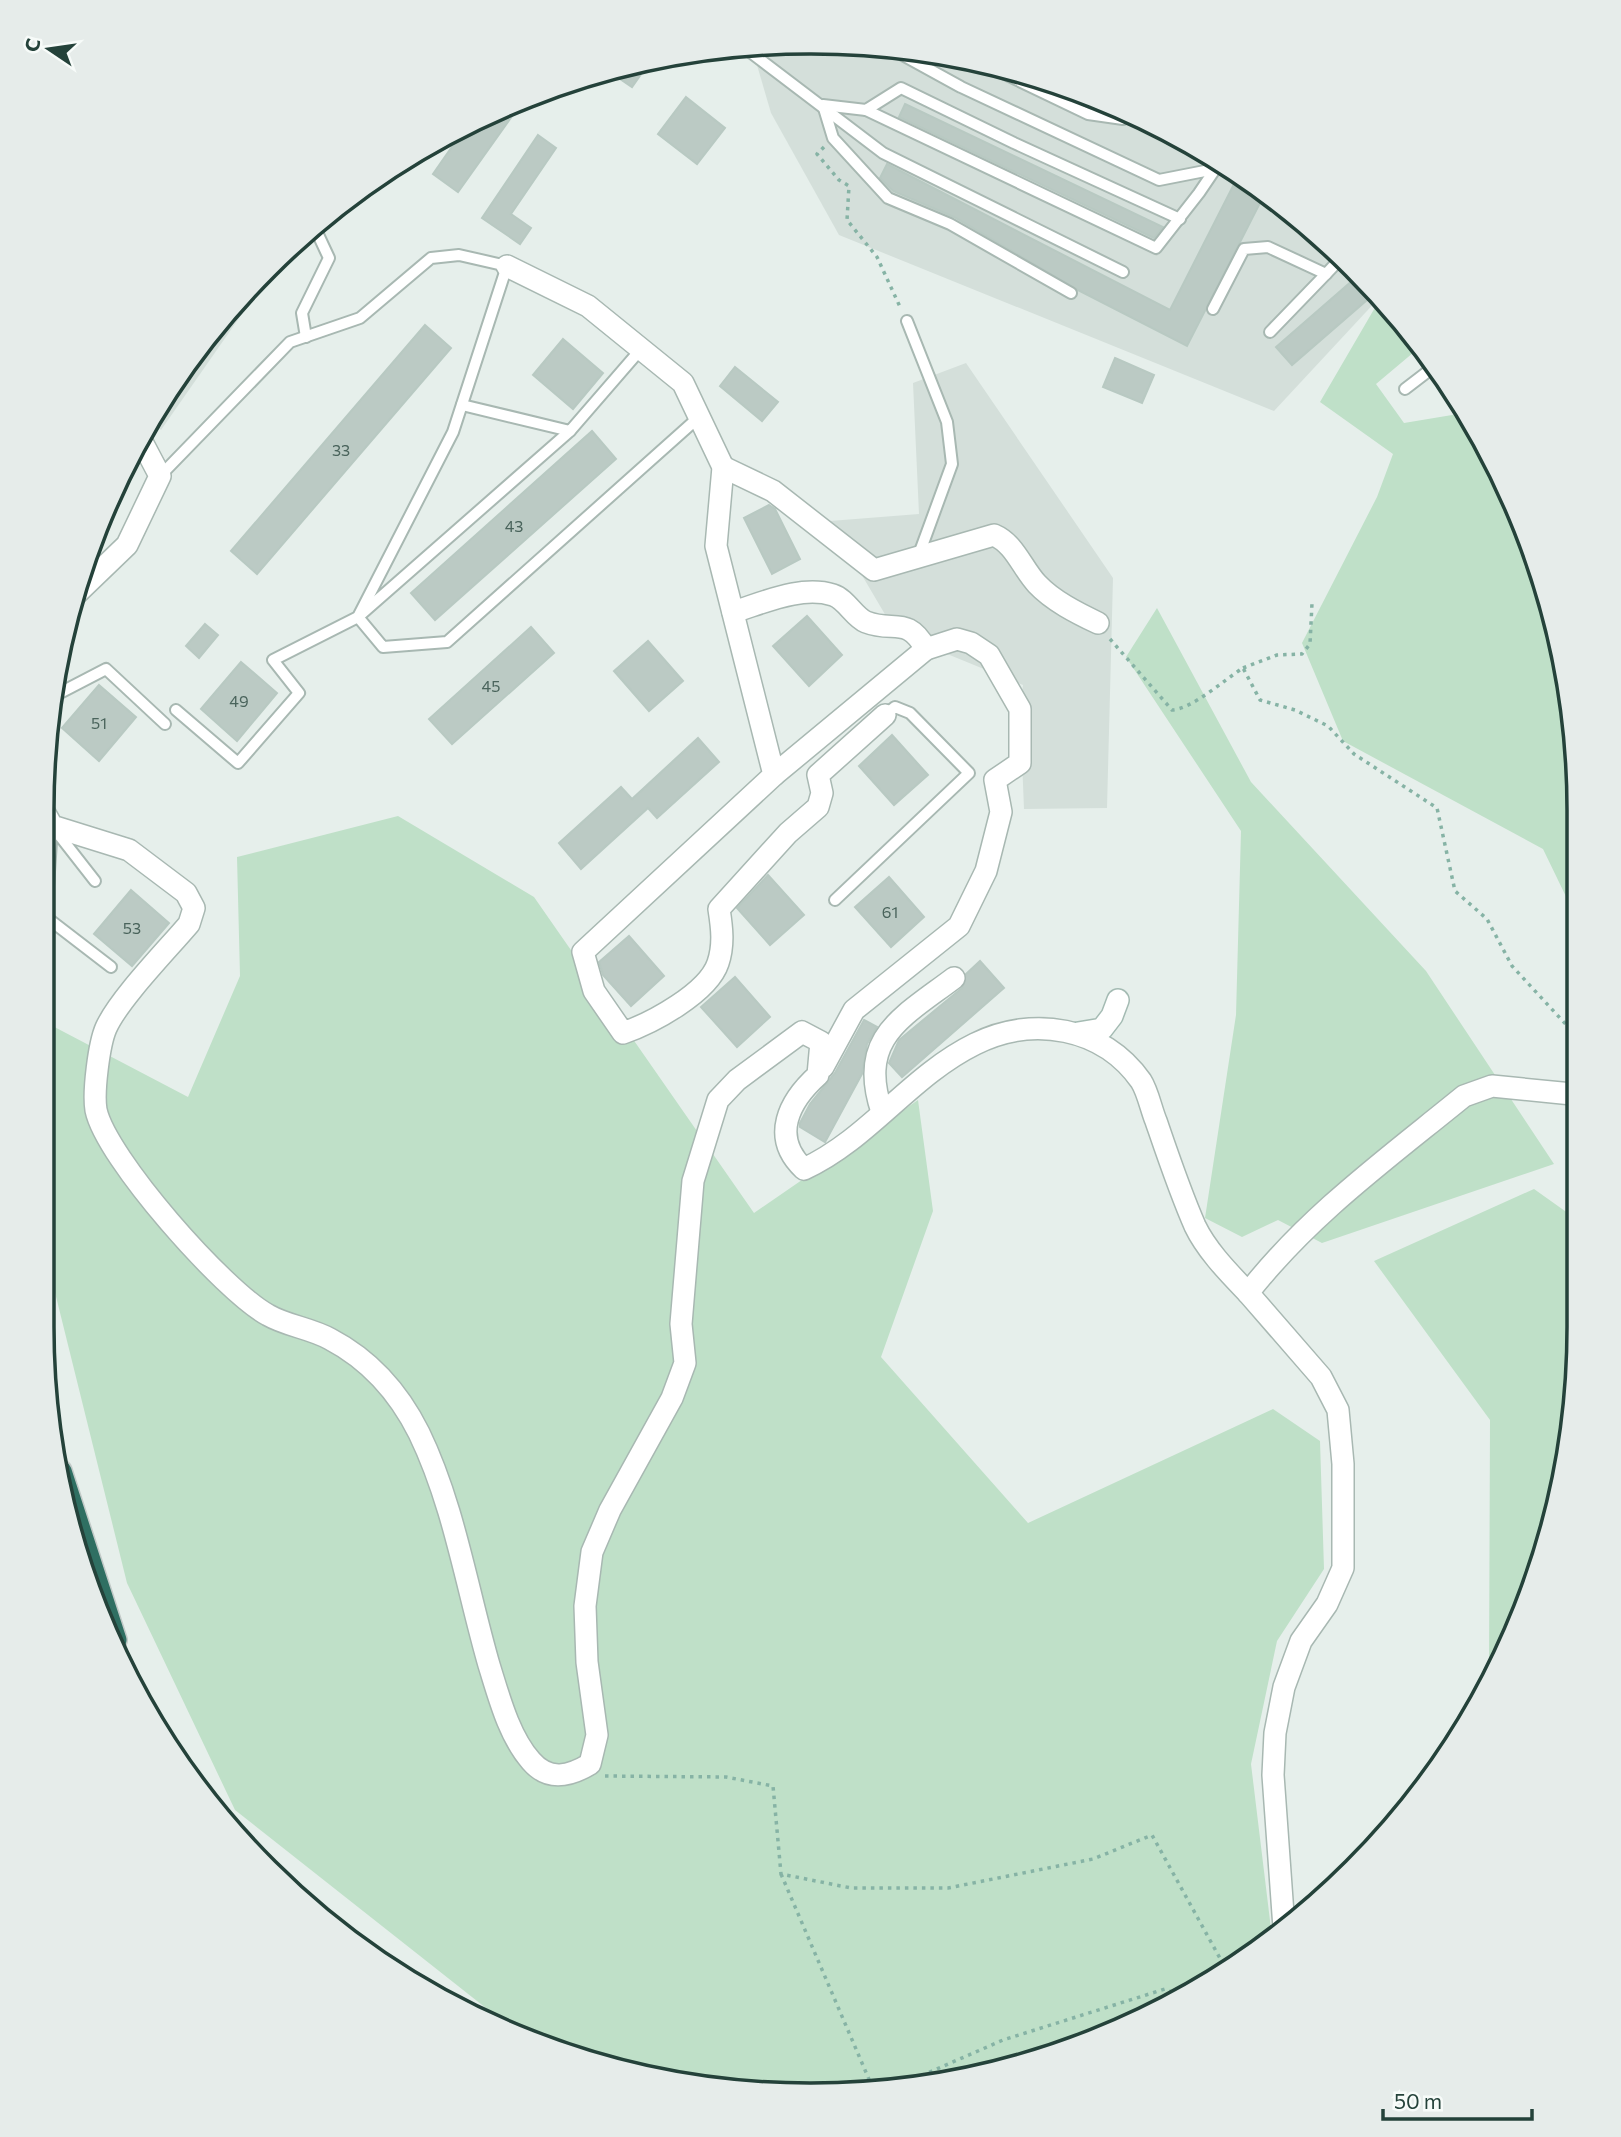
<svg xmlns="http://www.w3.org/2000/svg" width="1621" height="2137" font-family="Commissioner,sans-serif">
  <rect width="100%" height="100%" fill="#e6efeb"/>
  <g fill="#d4dfda">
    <path d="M810 42 960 57 1104 100 1237 171 1354 267 1379 298 1274 411 839 235 771 113 752 48Z"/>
    <path d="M285 252 161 430 152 421 201 343 267 267Z"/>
    <path d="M966 363 1113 578 1107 808 1024 809 1020 709 1023 685 896 633 830 521 919 514 913 383Z"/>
  </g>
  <g fill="#bfe0c8">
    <path d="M1380 299 1420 347 1376 384 1404 423 1464 413 1538 563 1572 711V909L1543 849 1343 741 1302 643 1377 497 1393 454 1320 402Z"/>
    <path d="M1157 608 1251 782 1426 971 1554 1164 1322 1243 1278 1220 1242 1237 1205 1218 1236 1015 1241 831 1126 657Z"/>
    <path d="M398 816 534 897 754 1213 918 1100 933 1211 881 1357 1028 1523 1273 1409 1320 1441 1324 1569 1277 1641 1251 1764 1272 1937 1238 1965 1057 2054 860 2093 660 2080 515 2031 235 1810 127 1583 42 1240 43 1021 188 1097 240 976 237 857Z"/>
    <path d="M1534 1189 1572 1216V1427L1538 1574 1489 1673 1490 1420 1374 1261Z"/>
  </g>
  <g fill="#bbcac4" stroke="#b8c9c2" stroke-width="2">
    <path d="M651 60 632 87 610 72 643 62Z"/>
    <path d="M686 97 725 128 697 164 658 134Z"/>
    <path d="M525 98 458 192 433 174 465 128Z"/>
    <path d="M905 104 1163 227 1154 238 899 117Z"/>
    <path d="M538 135 556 148 511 214 531 228 520 244 482 218Z"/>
    <path d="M887 164 1170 310 1233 186 1261 201 1187 346 1078 290 954 217 893 191 880 178Z"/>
    <path d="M1360 274 1375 293 1292 365 1276 347Z"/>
    <path d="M425 325 451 348 257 574 231 551Z"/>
    <path d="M563 339 603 373 573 409 533 375Z"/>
    <path d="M1115 358 1154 375 1142 403 1103 387Z"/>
    <path d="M735 367 778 402 762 421 720 386Z"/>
    <path d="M592 431 616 459 435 620 411 593Z"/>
    <path d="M769 505 775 509 800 559 772 574 744 518Z"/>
    <path d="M807 616 842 655 809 686 773 646Z"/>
    <path d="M205 624 218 635 199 658 186 646Z"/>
    <path d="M531 627 554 653 452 744 429 719Z"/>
    <path d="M648 641 683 681 649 711 614 671Z"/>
    <path d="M241 662 277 693 237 741 201 709Z"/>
    <path d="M99 685 136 717 99 761 62 728Z"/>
    <path d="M892 735 928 775 894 805 859 766Z"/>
    <path d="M698 738 719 762 657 818 648 808 581 869 559 843 621 787 632 799Z"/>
    <path d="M768 875 804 915 770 945 737 908Z"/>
    <path d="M889 877 924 917 891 947 855 907Z"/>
    <path d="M131 890 169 923 132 966 94 934Z"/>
    <path d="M629 936 664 976 631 1006 603 975 599 962Z"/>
    <path d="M980 961 1004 988 902 1077 889 1063 899 1040 962 988 966 974Z"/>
    <path d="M735 977 770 1017 737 1047 701 1007Z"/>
    <path d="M864 1020 877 1027 867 1044 862 1074 825 1142 800 1127V1123L810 1104 835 1073Z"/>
  </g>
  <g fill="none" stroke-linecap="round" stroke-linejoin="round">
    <g stroke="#a8b8b2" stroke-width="14">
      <g id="lane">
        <path d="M745 48 883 153 1123 272"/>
        <path d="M875 48 901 54 961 87 1159 180 1215 169"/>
        <path d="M982 63 1088 114 1123 119 1130 114"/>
        <path d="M866 110 1156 248 1199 193 1220 162"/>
        <path d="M1071 293 950 224 888 198 833 138 823 105 866 110 901 88 1014 143 1180 219"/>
        <path d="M1213 309 1244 249 1268 247 1326 274 1342 257"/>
        <path d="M907 321 947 422 952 464 918 557"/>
        <path d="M1270 332 1326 274"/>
        <path d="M306 337 302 313 329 258 315 228"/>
        <path d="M1405 389 1435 366"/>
        <path d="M462 405 570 431 641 349"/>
        <path d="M570 431 358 617 383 647 447 642 699 417"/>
        <path d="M160 476 290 342 360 318 431 258 459 255 507 266 453 432 358 617 273 660 299 693 238 763 176 710"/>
        <path d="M54 696 106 669 165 724"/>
        <path d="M95 881 52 826 46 917 111 967"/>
        <path d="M835 900 969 773 910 713 895 707 885 715"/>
      </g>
    </g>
    <g stroke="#a8b8b2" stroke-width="24">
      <g id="street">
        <path d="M507 266 588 306 683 383 723 467 716 546 774 775 583 952 594 991 623 1033C652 1023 708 993 718 963 724 945 722 928 719 909L788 833 818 807 822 793 818 775 885 715"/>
        <path d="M723 467 773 491 874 570 994 535C1015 544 1022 568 1037 584 1053 601 1077 613 1098 623"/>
        <path d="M74 596 127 545 160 476 141 440"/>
        <path d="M733 612C763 603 801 585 833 595 846 599 854 617 866 622 894 633 907 615 926 649L774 775"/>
        <path d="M43 810 52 826 129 850 186 893 194 908 189 924C167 950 119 999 106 1028 99 1044 93 1092 96 1110 106 1158 224 1291 268 1315 287 1326 310 1328 330 1339 370 1360 399 1393 419 1433 454 1505 467 1589 489 1665 499 1697 509 1736 531 1761 549 1782 570 1776 590 1764L597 1735 587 1662 585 1606 592 1552 610 1510 672 1398 685 1363 681 1324 693 1181 718 1100 737 1080 802 1032 821 1042 818 1075C789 1101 770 1137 804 1169 869 1139 910 1076 975 1044 1033 1015 1103 1027 1141 1081 1148 1092 1151 1109 1156 1121 1168 1156 1180 1192 1195 1226 1207 1251 1229 1273 1248 1293"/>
        <path d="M823 1067 854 1010 959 926 986 871 1001 812 995 780 1020 763V709L989 655 971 643 957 639 926 649"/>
        <path d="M882 1112C857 1038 901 1018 954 978"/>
        <path d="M1284 1928 1273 1775 1275 1733 1284 1687 1301 1641 1327 1604 1343 1568V1464L1338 1410 1321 1377 1248 1293C1309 1215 1388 1158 1464 1096L1492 1086 1572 1094"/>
      </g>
    </g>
    <g stroke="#a4bbb3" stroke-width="24">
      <path id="secondary" d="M1078 1033 1102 1029 1112 1016 1118 1000"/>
    </g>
    <g stroke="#c2cac8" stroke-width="24">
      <path id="highway" d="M61 1471 116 1640"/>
    </g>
    <g stroke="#86b3a5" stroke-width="3.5" stroke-dasharray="3.5 5" stroke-linecap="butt">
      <path d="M824 147 817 154 839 180 849 186 847 220 877 257 901 309"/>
      <path d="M1110 639 1172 710C1192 709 1224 680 1243 668L1260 700 1295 710 1328 726 1354 754 1437 808 1455 891 1487 919 1512 966 1572 1031"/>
      <path d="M1243 668 1277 655 1302 654 1310 644 1312 603"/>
      <path d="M605 1776 726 1777 773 1786 781 1874 851 1888H948L1093 1859 1152 1835 1227 1971"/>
      <path d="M781 1874 874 2091"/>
      <path d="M898 2086 1003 2040 1165 1989 1178 1995"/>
    </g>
    <use href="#lane" stroke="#fff" stroke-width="10"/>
    <use href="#street" stroke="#fff" stroke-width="21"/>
    <use href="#secondary" stroke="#fff" stroke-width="21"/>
    <use href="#highway" stroke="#2f6f62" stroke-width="21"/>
  </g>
  <g text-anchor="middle" stroke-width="6" stroke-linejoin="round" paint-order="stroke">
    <g font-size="16" fill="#4a645c">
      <text x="341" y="456">33</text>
      <text x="514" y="532">43</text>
      <text x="491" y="692">45</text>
      <text x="239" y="707">49</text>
      <text x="99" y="729">51</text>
      <text x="890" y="918">61</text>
      <text x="132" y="934">53</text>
    </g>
  </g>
  <path d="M0 0H1621V2137H0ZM810 54H811A756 756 0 0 1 1567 810V1327A756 756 0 0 1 811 2083H810A756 756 0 0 1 54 1327V810A756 756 0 0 1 810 54Z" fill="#e6ecea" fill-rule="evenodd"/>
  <path fill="none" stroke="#24423a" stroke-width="3.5" d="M810 54H811A756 756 0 0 1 1567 810V1327A756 756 0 0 1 811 2083H810A756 756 0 0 1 54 1327V810A756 756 0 0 1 810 54Z"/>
  <g transform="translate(49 49) rotate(283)" stroke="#f7fbf9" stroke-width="5" paint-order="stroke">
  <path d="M0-5L12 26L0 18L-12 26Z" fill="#24423a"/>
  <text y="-10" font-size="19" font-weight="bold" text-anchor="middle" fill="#24423a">С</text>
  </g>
  <path d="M1383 2109v10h149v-10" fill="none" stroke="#24423a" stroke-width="3.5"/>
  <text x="1394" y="2109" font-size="21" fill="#24423a" stroke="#f7fbf9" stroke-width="5" paint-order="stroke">50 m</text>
</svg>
